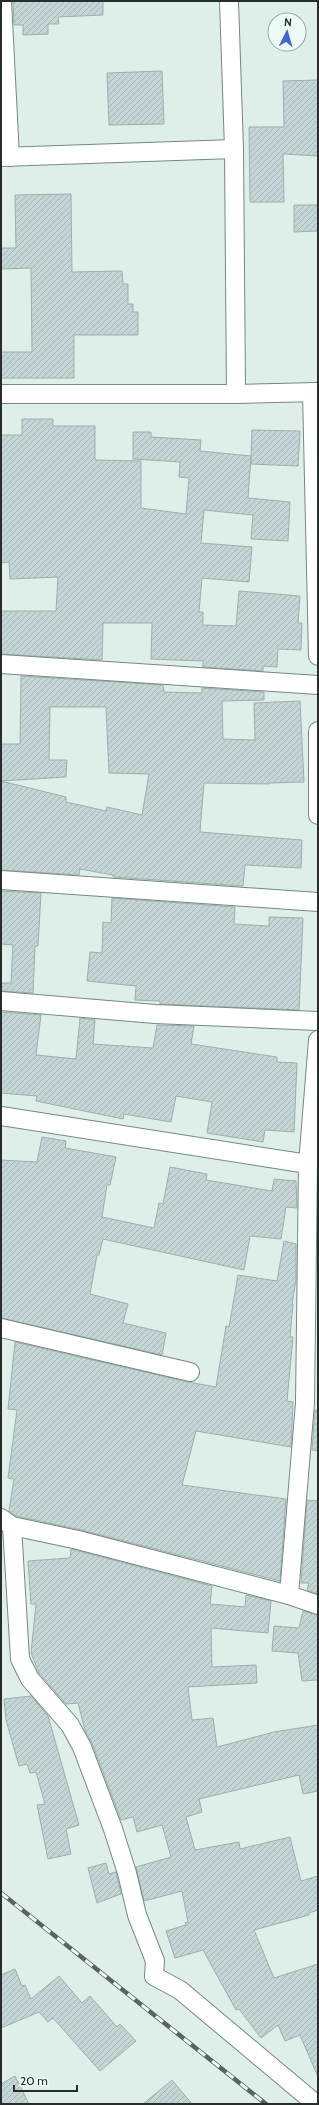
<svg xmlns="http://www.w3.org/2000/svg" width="319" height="2105" font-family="Cabin,sans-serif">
  <defs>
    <pattern id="building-hatch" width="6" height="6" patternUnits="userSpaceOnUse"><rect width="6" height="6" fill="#c3d5d4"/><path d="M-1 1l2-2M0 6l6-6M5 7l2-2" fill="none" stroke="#a7b7b6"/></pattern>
  </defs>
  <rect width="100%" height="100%" fill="#deefe9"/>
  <g fill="url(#building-hatch)" stroke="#9dafad">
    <path d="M13 1H103V15L58 17 59 24H48V34L23 35V25H14Z"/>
    <path d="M162 71 164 124 109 125 107 73Z"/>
    <path d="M318 80V156L283 154 284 202H250L249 127H284L283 81Z"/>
    <path d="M71 194 72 272 122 271 123 284H128V304H133V312H138V335H74V378H1V352H32L31 268 1 269V248H16L15 195Z"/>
    <path d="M294 205H318V231L294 232Z"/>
    <path d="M22 419H53V426H95V460L141 461V508L186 514 189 478 179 477 180 462 133 459V432H151V437L201 440 200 451 251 456 252 430 300 431 298 466 251 464V457L248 498 290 502 288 541 251 539 253 515 204 510 201 543 252 547 249 582 202 578 199 612H203V625L236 626 239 591 300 596 298 623H302L301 650 278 649 277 667 263 666V671L203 667V661L151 659 152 623H103L102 660 1 654V611H56L58 577 10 579 9 562 1 563V435H22Z"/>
    <path d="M21 676 163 685 164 692 202 693V688L264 692V700L222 701 223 739 255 740 254 703 300 701 304 782 269 783V784L204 783 200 832 302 840 301 868 245 865 243 886 113 877V875L80 869 79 875 1 870V781L66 797V802L106 811 107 807 142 815 149 774 109 773 106 707H50L49 760H67L66 777 1 781V744H20Z"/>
    <path d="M1 891 41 893 38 946H35L33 993 1 991V983H11L13 945 1 944Z"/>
    <path d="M112 898 235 907 234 924 269 926V917L303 918 299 1010 160 1004V1001L135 1000 136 986 87 981 90 952 102 953 103 922 111 923Z"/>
    <path d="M1 1012 41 1015 36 1055 76 1059 80 1018 95 1020 93 1044 153 1048 157 1025 194 1026 191 1044 277 1057V1062L297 1063 294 1132 265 1130 263 1142 207 1133 212 1102 176 1096 171 1122 124 1114 123 1119 36 1101 37 1096 1 1093Z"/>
    <path d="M42 1137 66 1141 65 1148 116 1157 110 1185H107L102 1217 154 1228 159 1203 163 1204 170 1167 207 1174 206 1180 272 1191 274 1179 296 1181 297 1208 286 1207 281 1239 250 1236 244 1270 103 1239 99 1255H97L90 1294 128 1304 123 1323 166 1333 162 1355 1 1318V1160L37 1162Z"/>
    <path d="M284 1241 296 1244V1280L292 1304H293L290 1337H293L287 1401 293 1402 291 1447 196 1431 182 1485 286 1499 280 1581 81 1530 16 1516 9 1511 14 1479 8 1478 17 1410 8 1409 15 1342 188 1382 216 1387 226 1326 229 1327 238 1275 277 1281Z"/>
    <path d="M315 1410H318V1451L312 1450Z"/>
    <path d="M307 1500 318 1501V1594L307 1590 309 1583H301Z"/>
    <path d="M71 1549 212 1586 210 1604 245 1607 246 1595 271 1601 268 1633 211 1628 212 1667 256 1665 257 1683 188 1687 192 1720 213 1718 217 1747 274 1732 318 1725V1791L303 1794 299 1775 199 1799 202 1812 186 1817 195 1850 239 1842 240 1849 290 1837 301 1881 318 1876V1910L309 1913V1915L254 1930 274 1978 318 1964V2077L300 2035 285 2041 278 2025 261 2038 239 2009 236 2010 203 1950 175 1958 166 1931 186 1925 185 1923 188 1922 182 1891 144 1901 136 1867 171 1857 162 1825 137 1832 133 1817 121 1820 92 1743 85 1730 78 1703 66 1704 39 1673 31 1653 36 1604H31L28 1561 70 1558Z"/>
    <path d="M303 1611 318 1615V1680L302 1681 298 1653 272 1651 274 1626 299 1628Z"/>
    <path d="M31 1696 48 1716 79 1825 66 1829 71 1854 48 1859 37 1805 45 1804 36 1772 30 1773 27 1764 19 1766 6 1720 4 1699Z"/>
    <path d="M106 1863 109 1874 116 1872 121 1894 97 1903 88 1868Z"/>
    <path d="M15 1969 22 1986 25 1985 31 1999 59 1976 82 2003 90 1996 117 2027 120 2024 136 2041 100 2071 53 2018 48 2022 39 2012 1 2028V1975Z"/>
    <path d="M15 2076 29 2104H1V2084Z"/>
    <path d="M172 2080 192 2104H143Z"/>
  </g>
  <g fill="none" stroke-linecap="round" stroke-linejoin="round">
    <g stroke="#778781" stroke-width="20">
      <g id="street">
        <path d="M2 1 10 157"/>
        <path d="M229 1 234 149 236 394"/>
        <path d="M1 157 234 149"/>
        <path d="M312 392 318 656"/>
        <path d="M1 394H236L318 392"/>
        <path d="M1 664 318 685"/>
        <path d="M318 731V815"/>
        <path d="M1 880 318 902"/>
        <path d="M1 1001 155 1014 318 1021"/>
        <path d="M1 1116 308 1164"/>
        <path d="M1 1328 190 1372"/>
        <path d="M1 1518 12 1526 78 1540 289 1595 318 1605"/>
        <path d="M12 1526 20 1659 30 1679 70 1725 82 1747 113 1829 127 1873 137 1915 155 1961 154 1976 180 1990 316 2104"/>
        <path d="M289 1595 305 1403 308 1164 318 1040"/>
      </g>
    </g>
    <use href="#street" stroke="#fff" stroke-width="18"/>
    <g stroke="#596360" stroke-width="4.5">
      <path id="rail" d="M1 1893 266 2104"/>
    </g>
    <use href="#rail" stroke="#ebfcf6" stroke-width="3" stroke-dasharray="9" stroke-linecap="butt"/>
  </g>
  <rect width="319" height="2105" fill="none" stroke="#262d2b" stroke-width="4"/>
  <g transform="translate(287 32) rotate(5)"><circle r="19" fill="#ebfcf6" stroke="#9ca9a5"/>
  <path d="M0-3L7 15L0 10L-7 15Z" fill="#4463d6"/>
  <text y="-6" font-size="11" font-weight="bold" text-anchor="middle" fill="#262d2b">N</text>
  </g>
  <path d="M14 2085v6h63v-6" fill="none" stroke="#262d2b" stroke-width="2"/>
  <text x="20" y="2085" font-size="12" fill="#262d2b" stroke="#ebfcf6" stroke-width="3" paint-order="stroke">20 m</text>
</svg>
